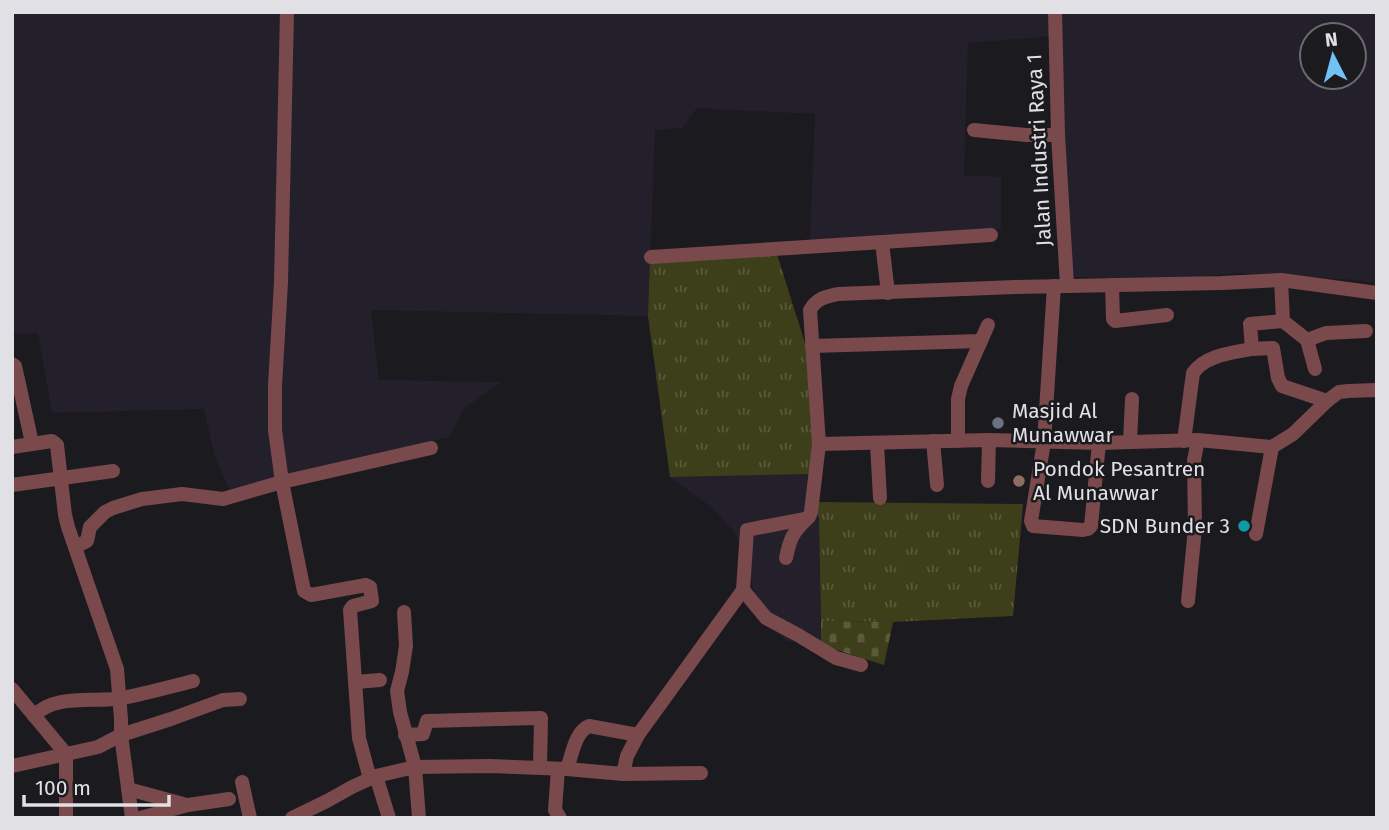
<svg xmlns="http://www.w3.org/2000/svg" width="1389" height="830" font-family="'Fira Sans',sans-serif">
  <defs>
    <pattern id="grass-tufts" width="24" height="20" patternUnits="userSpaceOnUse" patternTransform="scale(1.75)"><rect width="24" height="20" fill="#3d3f1b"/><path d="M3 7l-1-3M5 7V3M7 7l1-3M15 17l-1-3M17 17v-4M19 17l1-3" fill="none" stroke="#595a3c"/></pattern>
    <pattern id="cemetery-stones" width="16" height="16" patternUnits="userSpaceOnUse" patternTransform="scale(1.75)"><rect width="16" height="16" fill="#3d3f1b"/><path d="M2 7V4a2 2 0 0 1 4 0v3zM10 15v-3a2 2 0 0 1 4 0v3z" fill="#595a3c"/></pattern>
  </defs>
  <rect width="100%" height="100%" fill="#1b1a1f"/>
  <g fill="#23202b" fill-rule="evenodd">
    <path d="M12 12H1377V284L1356 280 1238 273 1168 279 1066 277 1053 36 968 43 964 175 1001 177V229L810 241 815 114 697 108 682 128 655 130 648 316 371 310 379 380 501 382 463 409 449 437 278 478 234 500 215 458 204 409 52 413 38 333 12 334ZM1312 35H1354V77H1312Z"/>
    <path d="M814 474 815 502 819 519 821 645 787 641 765 625 736 534 711 507 670 477Z"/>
  </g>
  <g fill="url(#grass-tufts)">
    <path d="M775 248 815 375 814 474 670 477 648 316 650 257Z"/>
    <path d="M815 502 1023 504 1013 616 893 622 821 621 819 519Z"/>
  </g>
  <path fill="url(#cemetery-stones)" d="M821 621 893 622 884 665 821 645Z"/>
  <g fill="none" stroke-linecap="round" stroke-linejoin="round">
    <g stroke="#79494b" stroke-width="14">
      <path d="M287 12 281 282 275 386V430L282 482 304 591 311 595 366 585 370 587 372 601 353 606 350 610 359 738 370 779"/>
      <path d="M1055 12 1058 135 1067 285"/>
      <path d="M974 130 1026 135H1058"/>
      <path d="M882 242 888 293"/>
      <path d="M651 257 991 235"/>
      <path d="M1281 280 1283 321 1307 340 1326 333 1366 331"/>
      <path d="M1112 285 1113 319 1115 321 1167 315"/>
      <path d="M1054 286 1044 442 1031 521 1033 526 1083 530 1088 529 1091 526 1099 443"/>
      <path d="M1283 321 1250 324 1252 349 1273 348 1278 378 1282 386 1327 401"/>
      <path d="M1307 340 1315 369"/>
      <path d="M812 346 981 341"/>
      <path d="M12 364 15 366 32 443"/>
      <path d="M933 441 937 485"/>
      <path d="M958 441V399L961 386 988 325"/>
      <path d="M1184 441 1193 373C1205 355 1232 353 1252 349"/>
      <path d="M1130 442 1132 399"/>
      <path d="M819 444 989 440 1099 443 1198 440 1272 447 1293 434 1327 401 1339 392 1348 391 1377 390"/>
      <path d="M877 444 880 498"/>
      <path d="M12 447 52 441 57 445 65 515 68 527 117 669 121 719V735L132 818"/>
      <path d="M988 481 989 440"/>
      <path d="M12 485 113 471"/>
      <path d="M1256 534 1272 447"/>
      <path d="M75 547 87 541 90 527 105 512 113 508 142 499 182 494 223 499 282 482 431 448"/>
      <path d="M786 558C790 538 793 532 808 518"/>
      <path d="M743 590 766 618 798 635 836 658 861 665"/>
      <path d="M1188 601 1195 528 1194 460 1198 440"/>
      <path d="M404 612 406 646 402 672 397 691 400 712 415 767 419 818"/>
      <path d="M356 682 380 680"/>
      <path d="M12 689 66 754"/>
      <path d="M34 716C54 693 96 703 123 698 147 693 170 687 193 681"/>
      <path d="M405 735 423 734 427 721 541 718 540 768"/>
      <path d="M12 766 98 747 121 735 171 719 223 700 240 699"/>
      <path d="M558 769 555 810 560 818"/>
      <path d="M567 769C572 755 575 732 589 726L638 735"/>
      <path d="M623 774 701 773"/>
      <path d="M376 776 389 818"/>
      <path d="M242 782 250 818"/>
      <path d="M128 789 187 805"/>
      <path d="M66 818V754"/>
      <path d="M140 818 188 805 229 799"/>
      <path d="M292 818 327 801 352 787 376 776 415 767 490 766 567 769 623 774 627 756 638 735 743 590 747 530 804 519 809 517 811 512 819 444 810 310C817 298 825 297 838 294L1015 287 1222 283 1281 280 1377 293"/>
    </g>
  </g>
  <circle fill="#6b7280" stroke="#1b1a1f" stroke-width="2.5" cx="998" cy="423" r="7"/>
  <circle fill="#8d6e63" stroke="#1b1a1f" stroke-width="2.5" cx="1019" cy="481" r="7"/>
  <circle fill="#0f9aa8" stroke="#1b1a1f" stroke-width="2.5" cx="1244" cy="526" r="7"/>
  <g text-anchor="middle" stroke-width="5" stroke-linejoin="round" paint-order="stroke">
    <g font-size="21" fill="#e1e0e4" stroke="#1b1a1f">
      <text transform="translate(1039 150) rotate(-93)" y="7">Jalan Industri Raya 1</text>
    </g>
    <g font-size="21" fill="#e1e0e4" stroke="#1b1a1f" text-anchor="start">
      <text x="1012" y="418">Masjid Al<tspan x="1012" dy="24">Munawwar</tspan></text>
      <text x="1033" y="476">Pondok Pesantren<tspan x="1033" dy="24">Al Munawwar</tspan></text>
      <text x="1230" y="533" text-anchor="end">SDN Bunder 3</text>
    </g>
  </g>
  <rect width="1389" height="830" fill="none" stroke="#e1e0e4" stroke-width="28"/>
  <g transform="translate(1333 56) rotate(354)"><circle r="33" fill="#1b1a1f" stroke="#6a696e" stroke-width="2"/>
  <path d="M0-5L12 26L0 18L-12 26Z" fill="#71c1f5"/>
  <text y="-10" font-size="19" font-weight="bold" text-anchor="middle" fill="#e1e0e4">N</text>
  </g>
  <path d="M24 795v10h145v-10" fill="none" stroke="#e1e0e4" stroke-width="3.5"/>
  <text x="35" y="795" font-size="21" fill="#e1e0e4" stroke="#1b1a1f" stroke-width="5" paint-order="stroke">100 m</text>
</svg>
